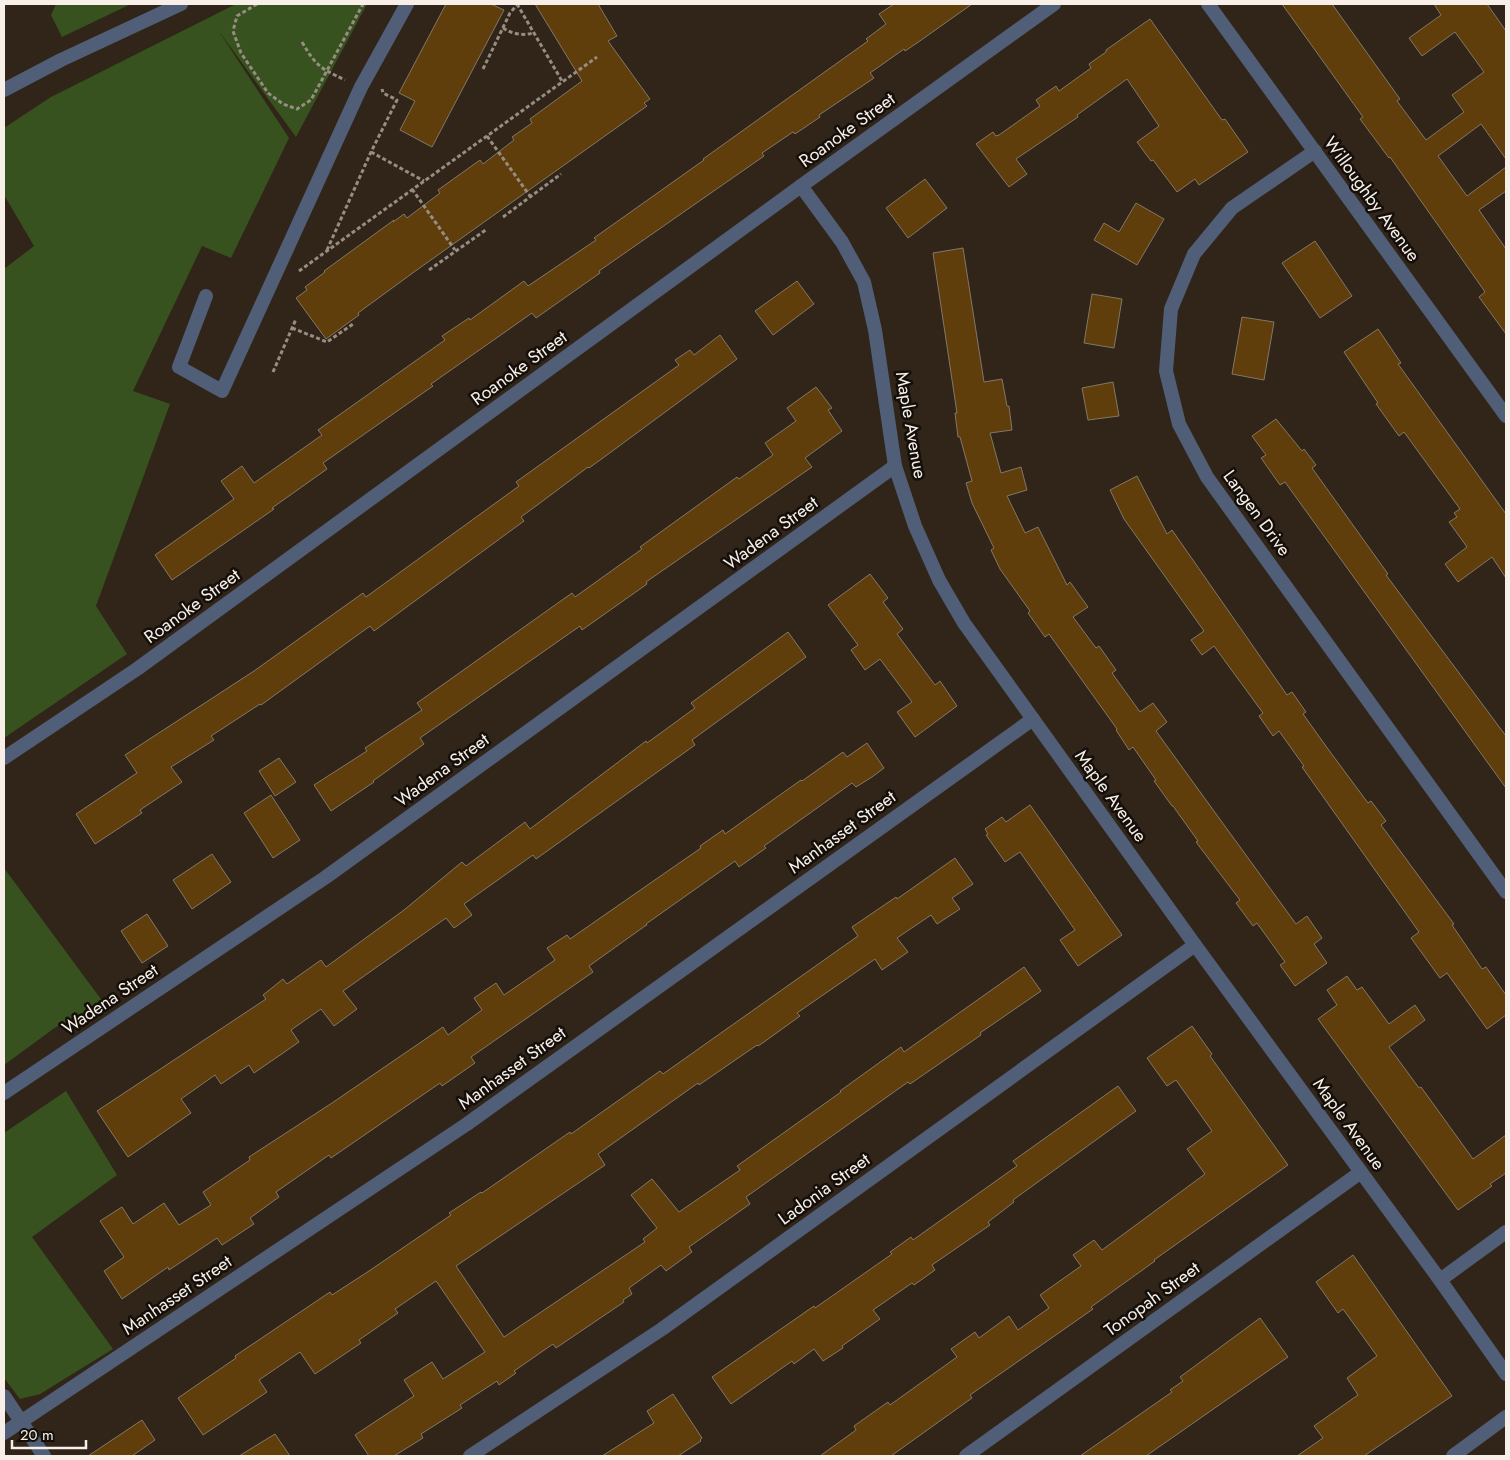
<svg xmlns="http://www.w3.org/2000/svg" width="1510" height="1460" font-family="Jost,sans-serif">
  <rect width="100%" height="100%" fill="#302518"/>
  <g fill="#37521f">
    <path d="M56 4H131L62 37 51 15Z"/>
    <path d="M236 4H367L296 137 218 30 289 138 231 258 202 246 133 391 170 404 96 606 127 654 4 738V269L34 246 4 195V128L51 97Z"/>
    <path d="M4 868 106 1006 56 1027 4 1065Z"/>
    <path d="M66 1091 117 1175 32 1237 113 1349 40 1394 20 1399 4 1378V1133Z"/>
  </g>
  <g fill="#603e0c" stroke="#847767">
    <path d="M446 4H491L504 10 432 147 400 130 415 101 399 93Z"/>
    <path d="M535 4H598L617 36 608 41 650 99 644 103 647 106 414 272 358 313 359 315 326 339 296 298 307 290 305 287 325 272 324 271 394 220 393 222 404 214 407 218 440 193 438 190 480 160 483 164 514 140 512 137 532 123 530 119 582 81Z"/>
    <path d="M894 4H972L917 43 905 51 904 49 870 73 874 78 819 115 820 117 795 134 793 132 762 153 764 156 599 271 600 273 536 318 532 313 431 384 433 386 323 463 327 469 272 508 274 509 172 580 155 555 234 499 221 481 242 466 254 483 322 435 318 430 445 340 442 336 469 318 470 320 524 281 528 286 596 240 594 238 704 160 703 159 868 41 866 39 886 24 879 14Z"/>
    <path d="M1282 4H1332L1400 99 1397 101 1426 140 1464 112 1452 95 1484 72 1455 32 1422 56 1409 38 1441 15 1434 4H1487L1506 31V159L1481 124 1438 156 1467 196 1506 167V191L1479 210 1506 249V334L1479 297 1485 292 1483 289 1390 157 1389 158 1360 119 1363 117Z"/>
    <path d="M1150 19 1222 120 1225 119 1248 152 1199 185 1195 179 1177 192 1153 160 1151 161 1137 142 1159 126 1127 79 1077 115 1078 117 1016 159 1027 174 1009 187 976 144 993 132 996 136 999 135 1040 106 1036 100 1056 86 1059 91 1091 68 1089 64 1106 52V50Z"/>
    <path d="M925 179 947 208 908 238 886 208Z"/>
    <path d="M1136 203 1164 219 1137 265 1094 240 1104 223 1119 232Z"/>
    <path d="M1315 241 1352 296 1320 318 1282 263Z"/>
    <path d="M963 248 984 382 1002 379 1007 406H1009L1012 430 990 433 1001 473 1021 467 1027 490 1007 496 1025 533 1038 527 1067 585 1070 582 1088 607 1073 617 1096 648 1099 646 1116 670 1112 673 1140 712 1153 703 1167 722 1156 731 1211 807 1296 924 1307 916 1322 938 1314 944 1327 963 1295 986 1280 965 1285 962 1257 923 1253 926 1236 903 1240 900 1196 842 1198 841 1173 806H1172L1154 781 1156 780 1133 747 1129 750 1116 730 1117 729 1049 634 1045 637 1028 613 1030 611 1000 569 991 550 994 548 972 503 966 483 972 481 960 437H958L955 413H957L933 253Z"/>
    <path d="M797 281 814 304 773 335 755 311Z"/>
    <path d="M1092 294 1122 299 1114 348 1084 343Z"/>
    <path d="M1242 317 1274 322 1264 380 1232 374Z"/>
    <path d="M1378 329 1401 363 1398 364 1506 514V578L1492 557 1458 582 1445 564 1467 547 1449 522 1457 517 1454 513 1460 509 1404 432 1399 436 1376 404 1378 403 1344 352Z"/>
    <path d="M720 335 737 359 607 455 589 468 588 467 544 500 521 517 524 521 374 631 370 626 261 705 260 704 211 736 214 740 171 767 182 782 140 810 142 813 95 844 76 814 137 773 125 755 254 671 363 593 366 597 519 486 516 482 679 365 675 360 690 350 694 355Z"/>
    <path d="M1113 382 1119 416 1088 420 1082 388Z"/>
    <path d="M816 387 832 408 828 410 842 431 805 458 812 467 646 582 647 584 582 630 580 626 420 738 424 744 373 781 374 782 331 811 314 785 367 751 365 748 422 710 417 703 572 593 575 597 642 549 640 547 737 477 739 479 773 455 765 443 796 421 787 408Z"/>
    <path d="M1276 419 1302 451 1304 449 1316 465 1312 468 1388 574 1386 575 1506 736V788L1285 482 1280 485 1261 458 1266 455 1252 436Z"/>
    <path d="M1137 476 1167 534 1172 530 1287 695 1292 692 1306 712 1303 714 1328 749 1368 803 1371 801 1386 821 1381 825 1454 924 1452 925 1482 969 1486 967 1506 995V1015L1487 1029 1447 973 1440 978 1411 938 1419 932 1302 767 1304 766 1279 731 1273 736 1259 716 1263 713 1214 646 1202 655 1191 640 1204 631 1124 519 1110 490Z"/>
    <path d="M870 574 888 598 883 602 903 629 897 634 935 685 940 681 957 706 915 737 897 712 912 702 880 659 865 670 851 650 858 645 828 605Z"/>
    <path d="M788 632 806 657 692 740 695 745 536 859 533 855 464 904 472 915 454 928 446 918 343 991 357 1009 334 1026 321 1009 291 1030 299 1042 254 1073 249 1065 221 1084 215 1075 181 1099 191 1113 128 1157 97 1111 266 999 263 995 283 979 287 984 321 960 326 967 404 910 462 862 466 866 525 822 530 829 646 741 647 743 695 708 691 703Z"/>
    <path d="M867 743 884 768 872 777 856 787 852 783 764 846 766 848 739 867 735 861 646 924 647 925 645 926 589 966 593 972 471 1057 475 1063 442 1086 440 1083 331 1158 329 1155 276 1192 279 1197 250 1218 254 1224 222 1245 217 1238 169 1270 168 1267 122 1299 104 1271 124 1257 100 1221 122 1207 133 1224 164 1203 179 1225 211 1205 203 1192 250 1160 249 1157 332 1103 443 1027 448 1035 482 1010 474 998 496 983 504 995 555 960 547 948 567 935 570 939 675 866 701 848 700 846 723 830 725 834 801 780 802 781 843 752 847 757Z"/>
    <path d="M279 758 296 782 275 796 259 771Z"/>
    <path d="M271 795 300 840 273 858 244 813Z"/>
    <path d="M1030 805 1122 935 1078 966 1060 940 1075 930 1020 852 1005 862 986 835 988 834 985 829 1002 817 1006 822Z"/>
    <path d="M212 854 231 882 192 909 173 880Z"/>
    <path d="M955 858 973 884 952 898 960 909 937 924 931 915 897 938 908 952 882 970 875 959 797 1013 800 1016 764 1042 758 1046 757 1045 699 1085 698 1083 598 1154 605 1165 456 1266 504 1337 645 1242 643 1239 657 1228 631 1195 652 1179 679 1212 740 1170 737 1166 841 1092 840 1091 901 1047 904 1052 1024 967 1041 991 980 1033 981 1035 910 1084 908 1082 746 1197 750 1204 689 1247 692 1252 666 1271 661 1265 629 1288 632 1294 623 1300 624 1302 556 1348 553 1344 514 1371 516 1373 499 1385 497 1381 460 1405 462 1408 421 1434 423 1438 394 1456H369L355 1435 414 1396 404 1380 432 1362 443 1379 485 1352 436 1281 395 1309 398 1313 359 1340 361 1343 315 1374 300 1352 259 1380 267 1392 203 1435 178 1398 236 1358 235 1356 330 1292 332 1295 369 1271 451 1215 449 1213 481 1192 482 1193 570 1132 571 1134 660 1071 663 1074 858 936 852 927 896 897 897 899Z"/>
    <path d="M147 914 168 946 142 963 121 931Z"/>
    <path d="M1347 976 1357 990 1362 987 1389 1024 1415 1005 1425 1020 1389 1047 1419 1088 1421 1087 1473 1159 1506 1135V1173L1490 1184 1492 1186 1458 1210 1318 1019 1337 1005 1327 990Z"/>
    <path d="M1192 1026 1212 1054 1210 1056 1288 1165 1154 1260 1155 1261 1091 1307 1093 1309 970 1395 972 1398 891 1456H820L856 1430 854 1426 888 1402 890 1405 957 1357 951 1349 975 1332 979 1338 1009 1316 1018 1330 1049 1308 1040 1295 1081 1266 1073 1255 1094 1240 1102 1250 1205 1174 1187 1149 1212 1131 1176 1080 1167 1086 1147 1058Z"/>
    <path d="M1118 1086 1136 1111 1013 1200 1014 1202 988 1222 990 1225 932 1265 935 1270 914 1285 912 1283 873 1310 880 1319 842 1346 843 1348 823 1361 814 1349 794 1364 792 1361 731 1404 712 1377 814 1306 815 1308 892 1254 890 1252 911 1237 913 1240 1017 1166 1013 1161Z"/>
    <path d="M1353 1255 1452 1396 1364 1456H1297L1323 1438 1314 1426 1358 1395 1347 1378 1377 1356 1343 1309 1338 1313 1316 1282Z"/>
    <path d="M1260 1318 1288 1357 1146 1456H1080L1172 1392 1170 1390 1183 1381 1180 1377Z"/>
    <path d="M673 1394 702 1438 700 1440 701 1441 678 1456H602L654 1423 647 1411Z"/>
    <path d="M142 1420 155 1440 132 1456H88Z"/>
    <path d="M275 1434 290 1456H239Z"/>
  </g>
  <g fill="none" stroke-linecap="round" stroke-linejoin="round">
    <g stroke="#978d83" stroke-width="3" stroke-dasharray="4 2.5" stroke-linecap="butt">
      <path d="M257 4 237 16 233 31 241 53 268 93 283 104 297 109 311 100 363 4"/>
      <path d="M517 4 562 81"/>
      <path d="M503 28C512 34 523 36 533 33"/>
      <path d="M302 42C316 66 320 68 345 80"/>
      <path d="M483 69 510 13 517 5"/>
      <path d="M487 136 530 196"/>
      <path d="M371 152 424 181"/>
      <path d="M412 189 455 250"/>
      <path d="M503 217 561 174"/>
      <path d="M327 250 371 152 397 100 383 93 382 89"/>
      <path d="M429 270 487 229"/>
      <path d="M299 271 597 57"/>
      <path d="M292 328 327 342 353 324"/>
      <path d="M273 372 296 319"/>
    </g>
    <g stroke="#515e77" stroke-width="14">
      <path d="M1208 4 1506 416"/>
      <path d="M1315 151 1232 208 1194 254 1171 309 1166 371 1179 424 1207 477 1506 892"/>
      <path d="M801 186 842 242 864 282 875 330 895 466 915 526 939 580 964 623 1195 945 1440 1280 1506 1374"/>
      <path d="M206 296 179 367 222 391 361 87 407 4"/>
      <path d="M4 758 137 669 801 186 1054 4"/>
      <path d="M4 1093 326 877 895 466"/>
      <path d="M1440 1280 1506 1232"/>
      <path d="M4 1396 44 1456"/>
      <path d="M4 1433 467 1124 1033 719"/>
      <path d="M470 1456 662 1329 1195 945"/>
      <path d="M966 1456 1361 1172"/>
      <path d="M1453 1456 1506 1417"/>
    </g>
    <path stroke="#515e77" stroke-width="14" d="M4 90 61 60 181 4"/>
  </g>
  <g text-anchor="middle" stroke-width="5" stroke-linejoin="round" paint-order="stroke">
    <g font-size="18" fill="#f8f0e8" stroke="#140f0a">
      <text transform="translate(847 130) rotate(-36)" y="6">Roanoke Street</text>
      <text transform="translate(1372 199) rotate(54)" y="6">Willoughby Avenue</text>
      <text transform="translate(519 368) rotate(-36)" y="6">Roanoke Street</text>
      <text transform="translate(911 425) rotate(80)" y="6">Maple Avenue</text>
      <text transform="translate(1257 513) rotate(54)" y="6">Langen Drive</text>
      <text transform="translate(771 533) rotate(-36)" y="6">Wadena Street</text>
      <text transform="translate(192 606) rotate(-36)" y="6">Roanoke Street</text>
      <text transform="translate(442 770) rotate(-36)" y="6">Wadena Street</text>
      <text transform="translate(1111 796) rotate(54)" y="6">Maple Avenue</text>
      <text transform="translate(842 832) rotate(-36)" y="6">Manhasset Street</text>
      <text transform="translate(110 999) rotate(-34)" y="6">Wadena Street</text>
      <text transform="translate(512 1068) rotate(-36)" y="6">Manhasset Street</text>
      <text transform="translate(1349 1124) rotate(54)" y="6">Maple Avenue</text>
      <text transform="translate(824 1189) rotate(-36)" y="6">Ladonia Street</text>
      <text transform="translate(177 1295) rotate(-34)" y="6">Manhasset Street</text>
      <text transform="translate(1152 1299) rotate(-36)" y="6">Tonopah Street</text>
    </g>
  </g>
  <rect width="1510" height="1460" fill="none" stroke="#f8f0e8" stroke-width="10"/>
  <path d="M12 1440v8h74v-8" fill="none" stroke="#f8f0e8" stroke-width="2.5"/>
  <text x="20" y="1440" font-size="15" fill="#f8f0e8" stroke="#140f0a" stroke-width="4" paint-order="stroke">20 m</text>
</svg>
